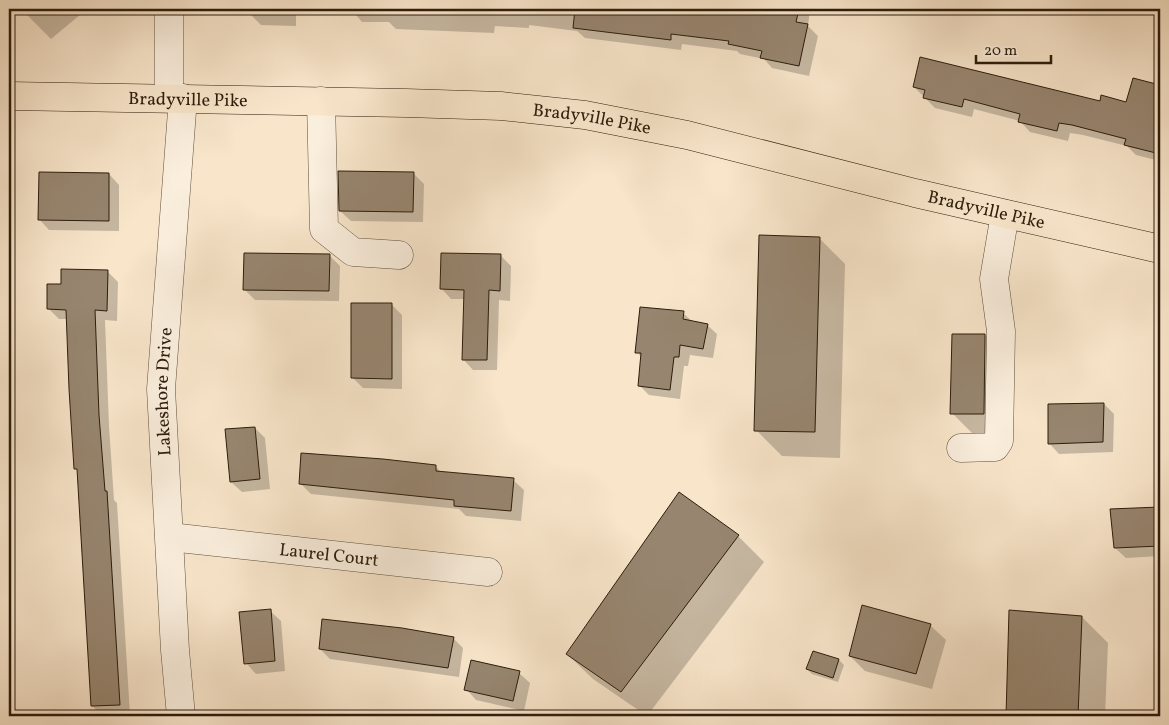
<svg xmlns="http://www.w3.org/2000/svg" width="1169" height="725" font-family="Vollkorn,serif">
  <rect width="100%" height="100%" fill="#f8e5ca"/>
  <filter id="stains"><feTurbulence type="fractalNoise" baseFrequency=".004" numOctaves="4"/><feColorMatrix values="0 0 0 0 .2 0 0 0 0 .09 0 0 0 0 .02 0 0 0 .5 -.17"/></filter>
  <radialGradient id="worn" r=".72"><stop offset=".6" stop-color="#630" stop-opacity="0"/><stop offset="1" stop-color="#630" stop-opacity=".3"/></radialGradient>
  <g fill="#0003">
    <path d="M21 9H87L51 39Z"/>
    <path d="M251 9H296V26L261 25 251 15Z"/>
    <path d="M351 9H733L762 16 764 9H810L808 26 818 36 809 76 772 68 764 59 740 54 737 51 682 44 681 50 585 38 577 31 529 25V28L495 26 494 33 396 29 389 22H362Z"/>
    <path d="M1134 79 1160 86V161L1136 155 1127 146 1083 135 1070 133 1068 141 1030 132 1020 121 974 109 972 117 935 108 914 87 1127 103Z"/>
    <path d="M413 173 424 184 423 222 351 221 340 211Z"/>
    <path d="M109 174 119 185V231L49 230 39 219Z"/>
    <path d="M819 238 845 264 840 458 782 456 756 430Z"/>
    <path d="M329 255 340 266 339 301 255 300 245 290Z"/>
    <path d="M501 256 511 266 510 301 499 300 497 370H473L463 359 465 299H451L441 288Z"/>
    <path d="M108 272 118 282 117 321 105 320 109 426 114 500 117 503 130 715 103 716 92 706 78 471 76 468 68 319H59L48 308 62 286Z"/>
    <path d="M392 305 402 315V389L363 388 353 378Z"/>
    <path d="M683 313 693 322 707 325 717 334 713 358 690 355 688 366H684L680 399 649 395 639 385 642 358 637 352Z"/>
    <path d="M985 335 1011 361 1009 439H978L952 413Z"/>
    <path d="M1104 404 1114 414 1113 452 1059 454 1049 443Z"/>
    <path d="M255 428 265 438 270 489 242 492 231 482Z"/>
    <path d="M436 467 442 473 513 480 524 490 521 521 466 516 459 509 311 494 300 483Z"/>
    <path d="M679 494 738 536 764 562 647 716 593 679 567 654Z"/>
    <path d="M1160 508V556L1126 558 1115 548 1112 510Z"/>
    <path d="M270 611 281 621 285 671 256 674 246 663Z"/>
    <path d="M1010 611 1082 617 1108 643 1105 716H1007Z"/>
    <path d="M930 625 946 640 932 689 865 671 850 656Z"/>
    <path d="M453 638 463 648 459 677 330 659 320 649Z"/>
    <path d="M813 652 839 660 844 665 838 682 812 674 807 669Z"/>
    <path d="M519 673 530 683 524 711 476 700 466 689Z"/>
  </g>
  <g fill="#97856f" stroke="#2d1d0c">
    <path d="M575 9H736L761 14 762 9H799L796 22 808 24 799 66 760 58 762 51 728 44 729 41 671 34V40L573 28Z"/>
    <path d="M920 57 1100 101 1101 95 1126 102 1133 78 1160 85V154L1124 145 1126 139 1072 125 1059 123 1057 131 1018 122 1020 114 964 99 962 107 923 98 925 90 913 87Z"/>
    <path d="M338 171 414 172 413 212 339 211Z"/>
    <path d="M39 172 109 173V221L38 220Z"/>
    <path d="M759 235 820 237 815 432 754 431Z"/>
    <path d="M244 253 330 254 329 291 243 290Z"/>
    <path d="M441 253 501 254 500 291 489 290 487 360H462L464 290 440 289Z"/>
    <path d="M61 269 108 270 107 311 95 310 99 415 105 491H107L120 705 91 706 77 469H74L69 389 66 310 47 309V284H61Z"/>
    <path d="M351 303H392V379L351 378Z"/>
    <path d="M640 307 684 311 683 319 708 324 703 349 680 345 679 357H674L670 390 638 386 641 353H635Z"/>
    <path d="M952 334H985L984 414H950Z"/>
    <path d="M1104 403 1103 442 1048 444V404Z"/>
    <path d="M255 427 260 479 230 482 225 429Z"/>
    <path d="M301 453 383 459 436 465V471L514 478 511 511 454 506V500L299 484Z"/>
    <path d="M679 492 739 535 621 692 566 654Z"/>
    <path d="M1160 507V546L1114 548 1110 509Z"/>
    <path d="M862 605 931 624 916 674 849 656Z"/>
    <path d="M271 609 275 661 244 664 239 612Z"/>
    <path d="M1009 610 1082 616 1078 716H1006Z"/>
    <path d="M322 619 402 628 454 637 448 668 319 649Z"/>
    <path d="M813 651 839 659 833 678 806 669Z"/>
    <path d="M471 660 520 671 513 701 464 690Z"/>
  </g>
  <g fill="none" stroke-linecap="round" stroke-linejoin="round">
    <g stroke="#604f3c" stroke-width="29">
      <g id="minor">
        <path d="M169 98V9"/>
        <path d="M321 101 324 229 353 252 399 255"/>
        <path d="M961 448 995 447 999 441 1001 331 994 279 1005 214"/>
        <path id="s1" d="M170 537 488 572"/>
        <path id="s2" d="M181 716 175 650 161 389 183 98"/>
      </g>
    </g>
    <g stroke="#2d1d0c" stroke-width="29">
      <g id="major">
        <path id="s3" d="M9 96 406 103 501 106 585 115 687 135 915 193 1160 249"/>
      </g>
    </g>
    <use href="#minor" stroke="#faeedd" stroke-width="28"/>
    <use href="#major" stroke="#f8e5ca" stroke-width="28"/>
  </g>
  <g text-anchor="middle" stroke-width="4" stroke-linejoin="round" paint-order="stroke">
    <g font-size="18" fill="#2d1d0c" stroke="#faeedd">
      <text dy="6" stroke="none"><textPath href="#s3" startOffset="179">Bradyville Pike</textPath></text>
      <text dy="6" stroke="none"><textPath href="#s3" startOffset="584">Bradyville Pike</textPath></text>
      <text dy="6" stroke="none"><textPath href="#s3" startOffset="989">Bradyville Pike</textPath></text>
      <text dy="6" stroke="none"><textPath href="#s2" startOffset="325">Lakeshore Drive</textPath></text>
      <text dy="6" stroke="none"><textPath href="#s1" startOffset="160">Laurel Court</textPath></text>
    </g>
  </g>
  <rect width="1169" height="725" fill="none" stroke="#f8e5ca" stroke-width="30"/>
  <rect x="10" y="10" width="1149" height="705" fill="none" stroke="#2d1d0c" stroke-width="2.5"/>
  <rect x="15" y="15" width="1139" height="695" fill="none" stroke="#2d1d0c"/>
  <path d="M976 55v8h75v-8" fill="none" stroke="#2d1d0c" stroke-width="2.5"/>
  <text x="984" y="55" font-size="15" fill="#2d1d0c" stroke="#faeedd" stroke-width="4" paint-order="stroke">20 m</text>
  <rect width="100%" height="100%" filter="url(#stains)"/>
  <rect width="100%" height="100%" fill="url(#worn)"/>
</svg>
